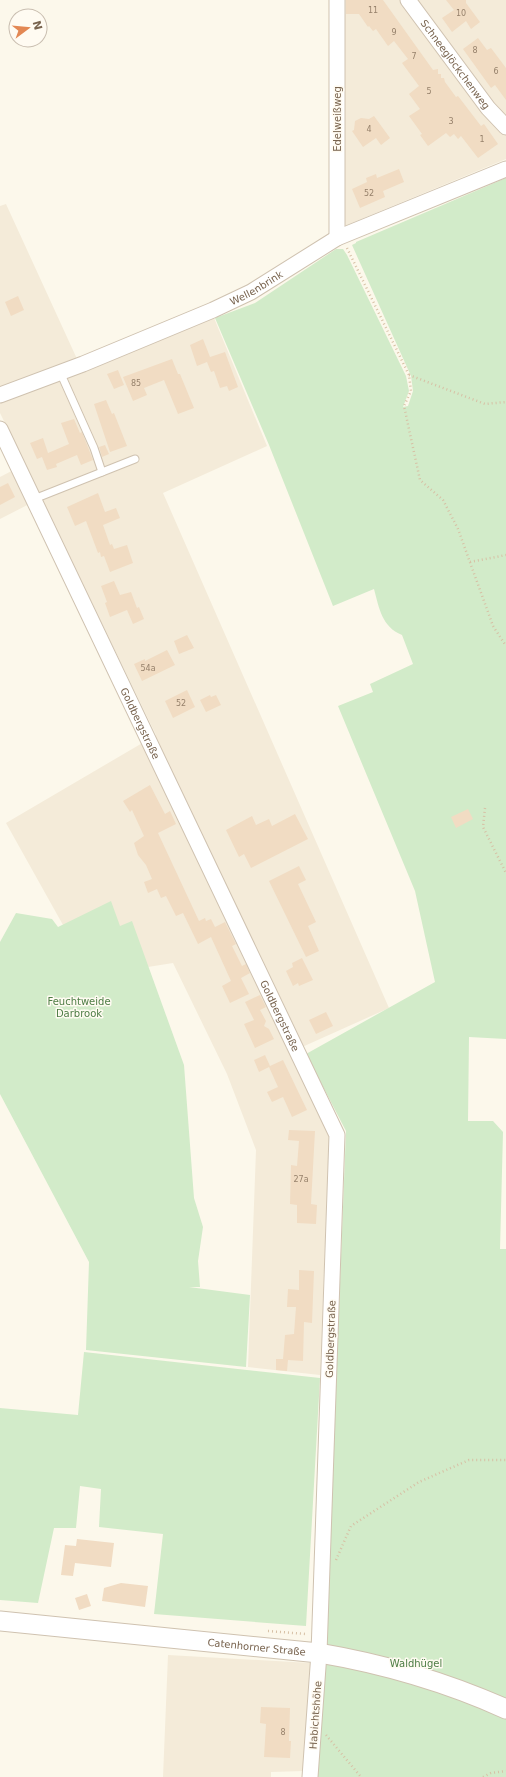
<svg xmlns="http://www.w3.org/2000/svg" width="506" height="1777" font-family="'DejaVu Sans',sans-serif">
  <rect width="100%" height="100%" fill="#fcf8eb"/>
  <g fill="#f4ebd9">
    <path d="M343 0H506V159L342 227Z"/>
    <path d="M6 204 83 372 214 318 267 446 163 493 389 1008 291 1052 329 1136 320 1375 248 1367 256 1150 227 1074 173 963 129 970 63 925 6 823 156 735 41 498 0 519V477L25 464 0 413V206Z"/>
    <path d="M168 1655 311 1663 304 1771 271 1772V1777H163Z"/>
  </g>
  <g fill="#d2ebc9">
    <path d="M506 178V1039L469 1037 468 1121H493L503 1132 500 1249H506V1777H315L322 1672 326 1670 327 1541 338 1334 346 1131 306 1054 435 982 415 891 338 706 373 692 370 684 413 664 402 635C382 627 379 608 374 589L333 606 269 445 215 318 255 303 336 249H343L347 255 406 376 409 391 403 407 408 406 413 391 411 376 352 245 356 243V242Z"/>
    <path d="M111 901 120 926 132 921 184 1065 194 1198 203 1227 198 1261 200 1287H189L250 1295 246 1367 86 1350 89 1262 0 1094V942L16 913 52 919 58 927Z"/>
    <path d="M84 1352 320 1378 306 1626 154 1614 163 1534 99 1527 101 1489 80 1486 76 1528H54L38 1603 0 1600V1408L78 1415Z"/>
  </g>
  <g fill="#f1dcc3">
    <path d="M346 0H383L433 70 438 69V74H441V78H444L445 82 456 97 458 96 481 126 484 124 498 144 478 158 461 136 458 139 454 134 450 137 446 133 428 146 420 135 422 134 409 116 420 109 409 94 419 86 402 63 408 59 394 41 388 46 376 29 373 31 369 26 368 27 359 14H346Z"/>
    <path d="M446 0H466V3L480 22 471 29 466 21 452 32 442 18 454 10Z"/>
    <path d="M478 38 487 50 491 48 506 68V100L495 85 491 88 463 49Z"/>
    <path d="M374 116 390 138 381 145 376 138 363 147 352 131 354 130 355 121 361 118 369 119Z"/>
    <path d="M399 169 404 182 383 191 385 197 360 208 352 189 367 182 366 178 376 174 377 178Z"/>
    <path d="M18 296 24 310 11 316 5 302Z"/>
    <path d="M203 339 210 357 225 352 238 387 229 391 227 386 220 388 214 371 211 372 207 362 197 366 190 345Z"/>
    <path d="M172 359 178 374H180L194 408 178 414 164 380 144 388 147 395 133 401 123 377Z"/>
    <path d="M118 370 124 385 114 389 107 374Z"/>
    <path d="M106 400 112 414 114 413 127 446 110 452 94 404Z"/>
    <path d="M74 419 80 433 82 432 93 460 81 465 77 455 56 464 57 467 47 470 42 457 37 459 30 443 43 438 48 453 69 444 61 423Z"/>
    <path d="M105 445 109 454 102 457 99 447Z"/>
    <path d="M8 483 15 497 0 505V487Z"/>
    <path d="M98 493 105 512 116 508 120 518 103 525 110 545 112 544 114 549 127 545 133 563 110 572 104 556 101 557 100 552 98 553 86 521 75 526 67 507Z"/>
    <path d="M114 581 120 595 131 592 137 608 139 607 144 619 133 624 127 610 110 617 105 603 107 602 101 586Z"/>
    <path d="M187 635 194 648 179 654 174 641Z"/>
    <path d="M167 650 175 665 142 681 134 664 145 659V661Z"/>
    <path d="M187 690 195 707 173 718 165 701Z"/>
    <path d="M210 695 211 697 216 695 221 705 206 712 200 700Z"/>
    <path d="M150 785 165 814 170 811 176 824 158 833 199 921 205 918 206 921 211 919 215 927 225 922 236 944 232 946 242 966 246 964 250 973 241 978 249 994 230 1003 222 986 231 981 211 937 198 944 183 913 176 916 166 896 161 898 157 889 148 893 144 882 152 879 146 865 138 855 134 843 144 836 132 810 130 812 123 801Z"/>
    <path d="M468 809 473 819 456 828 451 817Z"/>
    <path d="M295 814 308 839 251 868 244 854 239 857 226 830 252 816 256 825 269 819 272 826Z"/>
    <path d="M299 866 306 880 298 884 316 922 308 926 319 951 306 957 269 881Z"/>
    <path d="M302 958 313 980 299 986 298 983 293 986 286 971 293 967 292 963Z"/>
    <path d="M260 995 266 1007 260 1010 266 1021 264 1026 269 1029 274 1039 255 1048 244 1024 254 1020 245 1002Z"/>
    <path d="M326 1012 333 1026 316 1034 309 1020Z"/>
    <path d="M265 1055 270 1066 283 1060 307 1110 292 1117 283 1097 272 1102 267 1092 278 1087 269 1067 259 1072 254 1060Z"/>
    <path d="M289 1130 315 1131 311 1204 317 1205 316 1224 297 1223V1205L290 1204 291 1165 297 1166 299 1141 288 1140Z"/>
    <path d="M299 1270 314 1271 312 1323 304 1322 303 1361 288 1360 287 1371 276 1370V1359H283L285 1335 294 1334 296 1307H287L288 1289 299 1290Z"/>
    <path d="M77 1539 114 1543 111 1567 75 1563 73 1576 61 1575 65 1545 76 1546Z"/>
    <path d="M121 1583 148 1586 145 1607 102 1601 104 1588Z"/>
    <path d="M87 1594 91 1606 79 1610 75 1598Z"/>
    <path d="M261 1707 290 1708 289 1741H291L290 1758 264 1757 266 1724 260 1723Z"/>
  </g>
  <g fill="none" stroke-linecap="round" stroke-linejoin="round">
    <g stroke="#cfc2b0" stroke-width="9">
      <g id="service">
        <path d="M60 372 94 448 102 472"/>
        <path d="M34 499 135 459"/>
      </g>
    </g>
    <g stroke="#cfc2b0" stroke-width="17">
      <g id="minor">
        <path id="s1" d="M408 0 488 108 506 127"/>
        <path d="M337 238V0"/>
        <path id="s2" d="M0 395 83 364 213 310 251 292 337 238 506 169"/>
        <path id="s3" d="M0 429 337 1135 319 1653 310 1777"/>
      </g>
    </g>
    <g stroke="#cfc2b0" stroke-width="21">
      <g id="tertiary">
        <path id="s4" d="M0 1621 319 1653C384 1664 446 1682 506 1709"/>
      </g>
    </g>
    <g stroke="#d7c0a5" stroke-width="2.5" stroke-dasharray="1 3" stroke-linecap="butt">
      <path d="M347 248 409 375 411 391 404 406 420 480 443 500 458 529 493 626 506 646"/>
      <path d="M409 375 485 404 506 402"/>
      <path d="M470 562 506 555"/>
      <path d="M485 808 483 827 506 873"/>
      <path d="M336 1560 351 1526 419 1482 469 1460H506"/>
      <path d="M268 1631 306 1634"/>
      <path d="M326 1735 361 1777"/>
      <path d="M483 1777 491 1773 506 1771"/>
    </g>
    <use href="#service" stroke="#fff" stroke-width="7"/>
    <use href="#minor" stroke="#fff" stroke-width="15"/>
    <use href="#tertiary" stroke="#fff" stroke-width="19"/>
  </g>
  <g text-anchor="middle" stroke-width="3" stroke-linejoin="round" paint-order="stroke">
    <g font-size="8" fill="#96816b">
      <text x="373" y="13">11</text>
      <text x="461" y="16">10</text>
      <text x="394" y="35">9</text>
      <text x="475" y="53">8</text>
      <text x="414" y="59">7</text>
      <text x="496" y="74">6</text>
      <text x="429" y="94">5</text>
      <text x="451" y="124">3</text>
      <text x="369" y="132">4</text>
      <text x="482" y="142">1</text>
      <text x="369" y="196">52</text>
      <text x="136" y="386">85</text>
      <text x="148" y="671">54a</text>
      <text x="181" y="706">52</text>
      <text x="301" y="1182">27a</text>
      <text x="283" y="1735">8</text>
    </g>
    <g font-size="10" fill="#78634e" stroke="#fffbf2">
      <text dy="4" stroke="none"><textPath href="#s1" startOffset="80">Schneeglöckchenweg</textPath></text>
      <text transform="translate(337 119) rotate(-90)" y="4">Edelweißweg</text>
      <text dy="4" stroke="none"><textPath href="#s2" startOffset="278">Wellenbrink</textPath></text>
      <text dy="4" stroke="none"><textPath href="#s3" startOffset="326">Goldbergstraße</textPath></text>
      <text dy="4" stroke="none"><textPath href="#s3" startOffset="650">Goldbergstraße</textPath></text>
      <text transform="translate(330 1339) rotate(-88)" y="4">Goldbergstraße</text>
      <text dy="4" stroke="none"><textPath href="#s4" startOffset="258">Catenhorner Straße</textPath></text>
      <text transform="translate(315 1715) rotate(-86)" y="4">Habichtshöhe</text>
    </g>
    <g font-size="10" fill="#4e7d45" stroke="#fffbf2">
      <text x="79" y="1005">Feuchtweide<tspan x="79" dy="12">Darbrook</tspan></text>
      <text x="416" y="1667">Waldhügel</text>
    </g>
  </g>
  <g transform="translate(28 28) rotate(74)"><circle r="19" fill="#fffbf2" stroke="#c9beb0"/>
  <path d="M0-3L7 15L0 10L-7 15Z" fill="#e38854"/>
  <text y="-6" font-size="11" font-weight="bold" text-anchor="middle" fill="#78634e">N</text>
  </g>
</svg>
